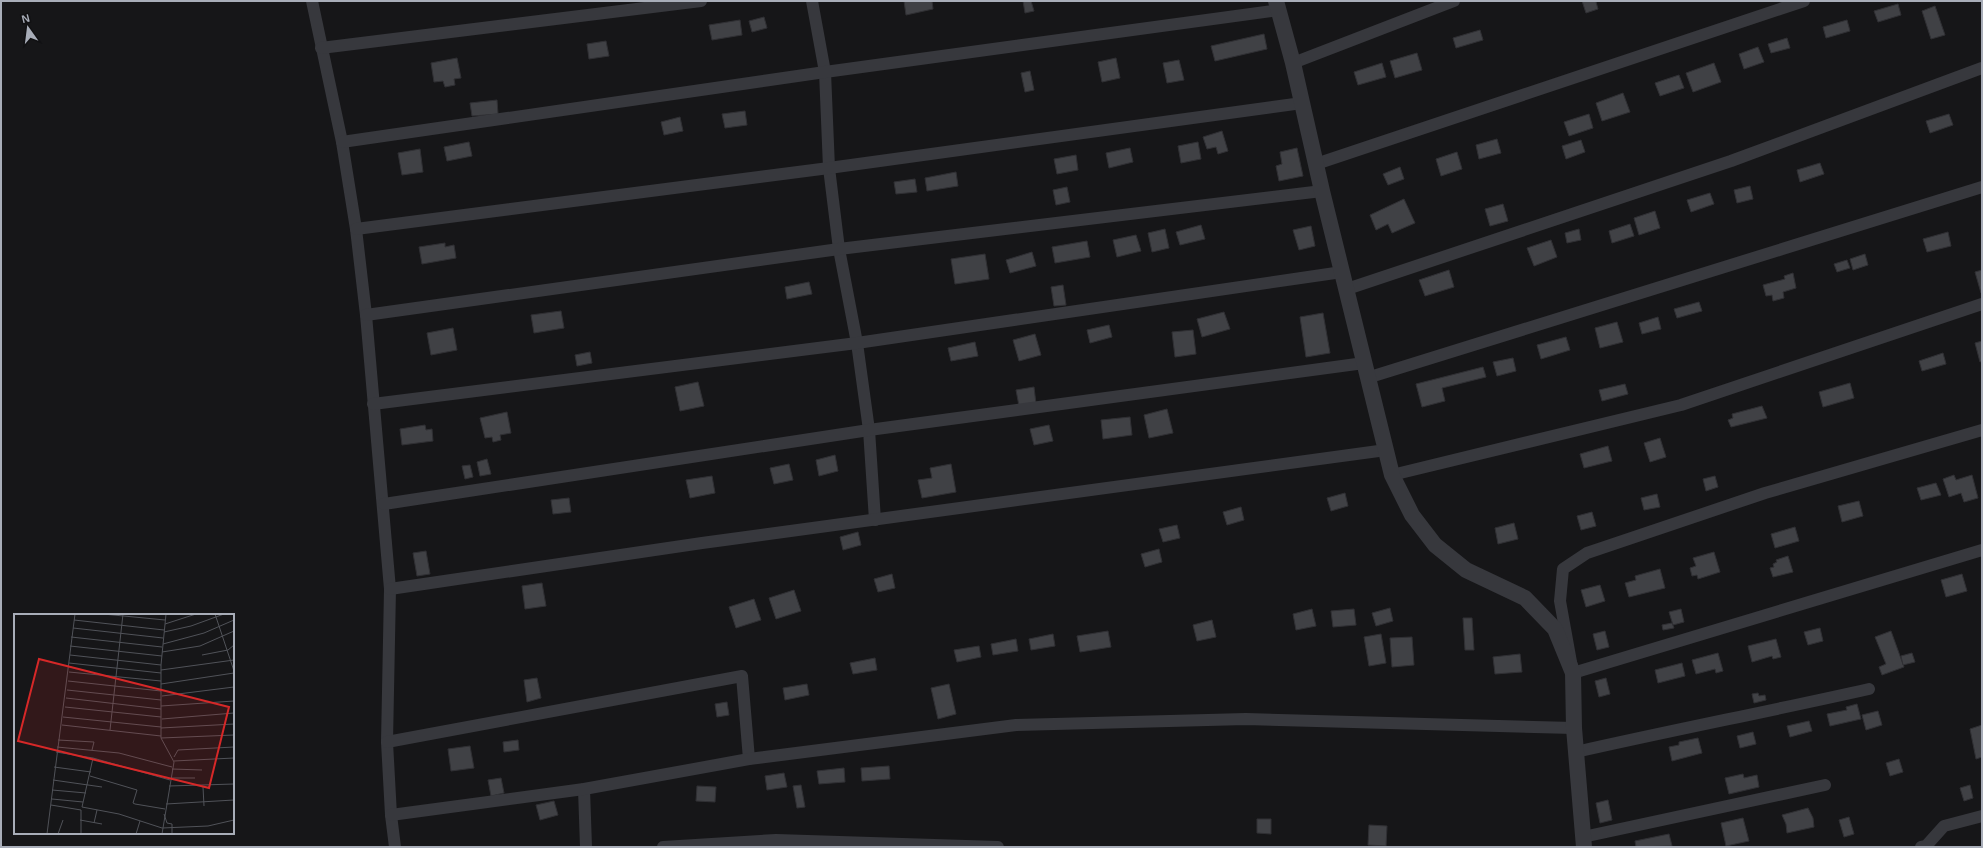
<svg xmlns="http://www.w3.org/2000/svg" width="1983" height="848" font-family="Helvetica,sans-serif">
  <rect width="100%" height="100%" fill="#161618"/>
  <g fill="#404145" stroke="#303034">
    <path d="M904 1H932L933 9 906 15Z"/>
    <path d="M1023 1H1031L1034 11 1025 13Z"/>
    <path d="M1582 1H1599L1596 2 1598 9 1586 13Z"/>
    <path d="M1898 4 1901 15 1878 22 1874 11Z"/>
    <path d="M1935 6 1945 35 1931 39 1922 11Z"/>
    <path d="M764 17 767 28 752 32 749 21Z"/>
    <path d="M740 20 742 35 712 40 709 25Z"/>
    <path d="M1847 20 1850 31 1826 38 1823 27Z"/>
    <path d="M1480 30 1483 40 1456 48 1453 38Z"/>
    <path d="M1264 34 1267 49 1215 61 1211 46Z"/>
    <path d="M1787 38 1790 48 1771 53 1768 44Z"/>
    <path d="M606 41 609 56 589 59 587 44Z"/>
    <path d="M1758 47 1764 62 1744 69 1739 54Z"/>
    <path d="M1417 53 1422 70 1395 78 1390 61Z"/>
    <path d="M457 58 461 78 454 79 455 85 445 87 443 81 434 82 431 63Z"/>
    <path d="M1116 58 1120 78 1102 82 1098 62Z"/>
    <path d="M1179 60 1184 80 1167 83 1163 63Z"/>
    <path d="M1382 63 1386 77 1358 85 1354 72Z"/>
    <path d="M1714 63 1721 82 1693 92 1686 73Z"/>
    <path d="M1030 71 1034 90 1025 92 1021 73Z"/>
    <path d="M1679 75 1684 88 1660 96 1655 83Z"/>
    <path d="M1623 93 1630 112 1602 121 1596 103Z"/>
    <path d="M497 100 498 114 472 116 470 103Z"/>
    <path d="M745 111 747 125 725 128 722 114Z"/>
    <path d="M1589 114 1593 128 1569 136 1564 122Z"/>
    <path d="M1949 114 1953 125 1930 133 1926 121Z"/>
    <path d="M680 117 683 131 664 135 661 122Z"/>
    <path d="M1222 131 1228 151 1218 154 1216 147 1207 149 1203 137Z"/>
    <path d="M1497 139 1501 153 1479 159 1476 145Z"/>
    <path d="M1581 140 1585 152 1566 159 1562 146Z"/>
    <path d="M469 142 472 156 447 161 444 147Z"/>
    <path d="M1198 142 1201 159 1181 163 1178 146Z"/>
    <path d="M1130 148 1133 162 1109 168 1106 153Z"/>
    <path d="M1297 148 1303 176 1279 181 1276 166 1282 164 1280 152Z"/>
    <path d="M420 149 423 172 402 175 398 153Z"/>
    <path d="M1457 152 1462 169 1441 176 1436 159Z"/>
    <path d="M1076 155 1078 170 1057 174 1054 159Z"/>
    <path d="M1820 163 1824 174 1800 182 1797 170Z"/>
    <path d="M1400 167 1404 179 1388 185 1383 174Z"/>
    <path d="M956 172 958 186 927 191 925 178Z"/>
    <path d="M915 179 917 192 896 194 894 182Z"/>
    <path d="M1750 186 1753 199 1737 203 1734 190Z"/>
    <path d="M1067 187 1070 202 1056 205 1053 190Z"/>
    <path d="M1710 193 1714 204 1691 212 1687 200Z"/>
    <path d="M1404 199 1415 223 1392 233 1388 224 1376 230 1370 215Z"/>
    <path d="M1503 204 1508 221 1490 226 1485 209Z"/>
    <path d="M1655 211 1660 228 1639 235 1634 218Z"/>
    <path d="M1630 224 1634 236 1612 243 1609 231Z"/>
    <path d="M1201 225 1205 239 1180 245 1176 232Z"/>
    <path d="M1311 226 1315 246 1299 250 1293 230Z"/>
    <path d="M1165 229 1169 248 1152 252 1148 233Z"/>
    <path d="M1579 229 1581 240 1567 243 1565 233Z"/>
    <path d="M1948 232 1951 246 1927 252 1923 239Z"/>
    <path d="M1136 235 1141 251 1117 257 1113 240Z"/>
    <path d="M1551 240 1557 257 1534 266 1527 248Z"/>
    <path d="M1087 241 1090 257 1055 263 1052 247Z"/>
    <path d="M445 243V247L454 245 456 258 422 264 419 247Z"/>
    <path d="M1032 252 1036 266 1010 273 1006 260Z"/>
    <path d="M985 254 989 279 955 284 951 259Z"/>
    <path d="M1865 254 1868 265 1853 270 1850 259Z"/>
    <path d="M1847 260 1850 268 1837 272 1834 264Z"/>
    <path d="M1449 270 1454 287 1425 296 1419 280Z"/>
    <path d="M1982 270V293H1981L1975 272Z"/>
    <path d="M1793 273 1796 288 1783 292 1784 298 1773 301 1772 295 1766 296 1763 285 1785 279 1784 276Z"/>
    <path d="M809 282 812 294 787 299 785 287Z"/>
    <path d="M1063 285 1066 305 1054 306 1051 287Z"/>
    <path d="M1699 302 1702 311 1677 318 1674 309Z"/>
    <path d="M561 311 564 328 534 333 531 315Z"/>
    <path d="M1224 312 1230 329 1202 337 1197 319Z"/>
    <path d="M1323 313 1330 353 1306 357 1300 317Z"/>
    <path d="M1658 317 1661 329 1642 334 1639 323Z"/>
    <path d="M1617 322 1623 342 1600 348 1595 328Z"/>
    <path d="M1109 325 1112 337 1090 343 1087 330Z"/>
    <path d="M453 328 457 350 431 355 427 333Z"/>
    <path d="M1193 330 1196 354 1175 357 1172 332Z"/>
    <path d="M1035 334 1041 355 1019 361 1013 340Z"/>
    <path d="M1566 337 1570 350 1541 359 1537 345Z"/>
    <path d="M1982 341V361L1980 362 1975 343Z"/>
    <path d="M975 342 978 356 951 361 948 348Z"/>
    <path d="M590 352 592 363 577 366 575 355Z"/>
    <path d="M1943 353 1946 364 1922 371 1919 361Z"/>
    <path d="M1513 358 1516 371 1497 376 1493 362Z"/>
    <path d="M1483 367 1486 377 1442 388 1445 401 1422 407 1416 384Z"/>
    <path d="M698 382 704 406 680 411 675 387Z"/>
    <path d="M1850 383 1854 398 1823 407 1819 392Z"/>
    <path d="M1625 384 1628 394 1602 401 1599 390Z"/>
    <path d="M1034 387 1036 404 1019 406 1016 390Z"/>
    <path d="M1762 406 1767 418 1731 427 1728 420 1733 418 1732 414Z"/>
    <path d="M1167 409 1173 433 1149 438 1144 415Z"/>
    <path d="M507 412 511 433 500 435 501 440 493 442 492 437 485 438 480 418Z"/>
    <path d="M1130 417 1132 435 1103 439 1101 420Z"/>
    <path d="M425 425 426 430 432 429 433 441 402 445 400 429Z"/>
    <path d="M1049 425 1053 441 1034 445 1030 429Z"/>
    <path d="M1660 438 1666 457 1650 462 1644 443Z"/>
    <path d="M1608 446 1612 461 1584 468 1580 454Z"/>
    <path d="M835 455 838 471 819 476 816 460Z"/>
    <path d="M487 459 491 474 480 476 477 462Z"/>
    <path d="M789 464 793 480 774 484 770 468Z"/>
    <path d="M951 464 956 492 922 498 918 480 932 478 930 468Z"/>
    <path d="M470 465 473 477 465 479 462 466Z"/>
    <path d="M1954 475 1956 480 1972 475 1978 498 1964 502 1961 493 1949 497 1943 479Z"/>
    <path d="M712 476 715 493 690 498 686 480Z"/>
    <path d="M1715 476 1718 487 1706 491 1703 479Z"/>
    <path d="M1936 483 1941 495 1921 500 1917 488Z"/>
    <path d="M1345 493 1348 506 1331 511 1327 498Z"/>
    <path d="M1657 494 1660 507 1644 510 1641 498Z"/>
    <path d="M569 498 571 512 553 514 551 500Z"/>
    <path d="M1859 501 1863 516 1842 522 1838 506Z"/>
    <path d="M1241 507 1244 520 1227 525 1223 512Z"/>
    <path d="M1592 512 1596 526 1581 530 1577 516Z"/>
    <path d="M1514 523 1518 539 1498 544 1495 528Z"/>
    <path d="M1177 525 1180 538 1163 542 1159 529Z"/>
    <path d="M1795 527 1799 541 1775 548 1771 534Z"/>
    <path d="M858 532 861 545 843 550 840 537Z"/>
    <path d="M1159 549 1162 562 1145 567 1141 554Z"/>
    <path d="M426 551 430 574 417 576 413 553Z"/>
    <path d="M1714 552 1720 572 1698 579 1697 575 1692 576 1690 568 1696 566 1693 558Z"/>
    <path d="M1788 556 1793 572 1773 577 1770 568 1774 567 1773 564 1777 562 1776 560Z"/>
    <path d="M1660 569 1665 588 1629 597 1625 583 1636 580 1635 576Z"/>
    <path d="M892 574 895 588 878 592 874 579Z"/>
    <path d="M1962 574 1967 591 1946 597 1941 580Z"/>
    <path d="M542 583 546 606 525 609 522 586Z"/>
    <path d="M1600 585 1605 601 1586 607 1581 590Z"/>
    <path d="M794 590 801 611 776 619 769 598Z"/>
    <path d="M754 599 761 620 736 628 729 607Z"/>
    <path d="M1390 608 1393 621 1376 626 1372 613Z"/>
    <path d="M1312 609 1316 626 1296 630 1293 614Z"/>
    <path d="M1354 609 1356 625 1333 627 1331 611Z"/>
    <path d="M1681 609 1684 622 1673 625 1669 612Z"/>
    <path d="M1463 618H1472L1474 650H1465Z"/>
    <path d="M1212 620 1216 637 1197 641 1193 625Z"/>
    <path d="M1672 623 1674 628 1663 630 1662 625Z"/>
    <path d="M1820 628 1823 641 1808 645 1804 632Z"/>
    <path d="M1108 631 1111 647 1080 652 1077 636Z"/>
    <path d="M1605 631 1609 647 1597 650 1593 634Z"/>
    <path d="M1891 631 1904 667 1882 675 1879 667 1886 664 1875 637Z"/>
    <path d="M1053 634 1055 646 1031 650 1029 639Z"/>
    <path d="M1381 634 1386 663 1369 666 1364 637Z"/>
    <path d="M1412 637 1414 665 1392 667 1390 638Z"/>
    <path d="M1016 639 1018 651 993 655 991 644Z"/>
    <path d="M1776 639 1781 657 1773 659 1772 656 1752 662 1748 646Z"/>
    <path d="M979 646 981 657 957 662 954 650Z"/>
    <path d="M1718 653 1723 671 1716 673 1715 669 1696 674 1692 660Z"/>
    <path d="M1912 653 1915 662 1903 665 1901 656Z"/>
    <path d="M1520 654 1522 672 1495 674 1493 657Z"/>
    <path d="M875 658 877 670 853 674 850 663Z"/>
    <path d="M1682 663 1685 676 1658 683 1655 670Z"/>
    <path d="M537 678 541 698 527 702 524 680Z"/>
    <path d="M1606 678 1610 694 1599 697 1595 681Z"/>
    <path d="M807 684 809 695 785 700 783 688Z"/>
    <path d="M949 684 956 714 938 719 931 688Z"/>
    <path d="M1758 693 1759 696 1765 695 1766 700 1754 703 1752 694Z"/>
    <path d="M727 702 729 715 717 717 715 704Z"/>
    <path d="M1857 704 1861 719 1830 726 1827 714 1847 710 1846 707Z"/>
    <path d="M1878 711 1882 725 1866 730 1862 715Z"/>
    <path d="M1809 721 1812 731 1790 737 1787 726Z"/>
    <path d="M1982 725V757L1976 759 1970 729Z"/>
    <path d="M1753 732 1756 744 1740 748 1737 736Z"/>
    <path d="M1698 738 1702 753 1672 761 1669 747 1679 745V742Z"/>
    <path d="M518 740 519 750 504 752 503 742Z"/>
    <path d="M470 746 474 768 451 771 448 749Z"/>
    <path d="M1899 759 1903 772 1890 776 1886 763Z"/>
    <path d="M889 766 890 779 862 781 861 768Z"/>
    <path d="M844 768 845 782 819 784 817 771Z"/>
    <path d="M784 773 787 787 767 790 765 776Z"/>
    <path d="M1743 774 1744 778 1757 775 1759 787 1729 794 1725 778Z"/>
    <path d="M501 778 504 793 491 796 488 780Z"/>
    <path d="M801 785 805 807 797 808 793 786Z"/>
    <path d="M1970 785 1973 798 1964 801 1960 788Z"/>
    <path d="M697 786 716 787 715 802 696 801Z"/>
    <path d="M1608 800 1612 820 1600 823 1596 803Z"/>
    <path d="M554 801 558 815 540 820 536 805Z"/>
    <path d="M1808 808 1813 818 1814 827 1787 833 1786 824 1782 815Z"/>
    <path d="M1849 817 1854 834 1844 837 1839 820Z"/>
    <path d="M1743 818 1749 841 1726 846 1721 823Z"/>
    <path d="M1257 819H1271V834L1257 833Z"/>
    <path d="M1369 825 1387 826 1386 846 1368 845Z"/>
    <path d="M1669 834 1672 846 1636 847 1635 841Z"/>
  </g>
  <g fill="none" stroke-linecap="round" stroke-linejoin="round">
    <g stroke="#37383d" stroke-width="12">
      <path d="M312 1 342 142 356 229 366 315 390 589 387 742 391 815 395 847"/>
      <path d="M812 1 825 72 829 168 839 249 857 343 869 430 875 520"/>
      <path d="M321 48 701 1"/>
      <path d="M1293 63 1454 1"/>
      <path d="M342 142 825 72 1279 10"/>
      <path d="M1316 164 1804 1"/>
      <path d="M356 229 829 168 1302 103"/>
      <path d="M1347 289 1731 161 1982 68"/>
      <path d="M366 315 839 249 1322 191"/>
      <path d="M1367 378 1982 187"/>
      <path d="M373 404 857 343 1342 272"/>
      <path d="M1982 430 1765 493 1587 553 1563 569 1560 601 1573 673 1982 550"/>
      <path d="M1392 475 1681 405 1982 304"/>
      <path d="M384 504 869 430 1364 363"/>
      <path d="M390 589 702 543 1386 450"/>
      <path d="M387 742 742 676 749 759"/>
      <path d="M1576 752C1673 730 1771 711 1869 689"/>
      <path d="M584 789 586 847"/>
      <path d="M391 815 584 789 749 759 1016 725 1246 719 1574 728"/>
      <path d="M1583 837 1825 785"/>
      <path d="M663 847 776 840 998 847"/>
      <path d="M1921 847 1926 846 1944 826 1982 816"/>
    </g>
    <path stroke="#37383d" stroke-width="16" d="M1276 1 1293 63 1322 191 1392 475 1412 515 1435 545 1466 570 1525 598 1555 629 1573 673 1574 728 1584 847"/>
  </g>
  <g transform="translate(14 614)">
    <rect width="220" height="220" fill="#161618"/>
    <path fill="none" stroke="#505258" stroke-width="1" d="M89 0 151 6M201 0 220 57M60 6 150 16M151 10 182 0M59 14 149 24M150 18 177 12 210 0M57 23 148 33M149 30 190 19 220 6M56 32 148 42M148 38 186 32 220 17M56 41 147 51M188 41 214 36 220 31M55 49 147 59M147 56 220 46M55 58 147 67M54 67 147 77M147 70 220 59M53 76 147 86M148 82 220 73M52 84 147 95M147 92 220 87M51 93 147 103M49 103 147 113M148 105 220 99M48 111 147 122M147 114 220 110M96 116 109 0M147 124 220 121M44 126 80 128 78 136M43 133 105 139 158 153M42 138 79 144 156 166M160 143 164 136 220 133M79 144 68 193 105 200 148 214 194 212 220 206M160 147 220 144M40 153 77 158M158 155 188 156M76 162 123 176 119 189 121 190 151 195M157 164H181M39 166 88 173M155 172 220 170M189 173 190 192M38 176 72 179M38 185 69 188M152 190 220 186M37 191 67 196M67 196V220M150 200 153 209 158 210V220M66 206 88 210M80 209 83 196M33 220 61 0M44 220 49 206M122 220 126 207M148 220 160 148 147 124V51L152 0"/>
    <path fill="#d62828" fill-opacity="0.15" stroke="#d62828" stroke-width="2" d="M25 45 215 93 195 174 4 127Z"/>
    <rect width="220" height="220" fill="none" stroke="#a8adb8" stroke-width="2"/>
  </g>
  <rect width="1983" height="848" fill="none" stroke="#a8adb8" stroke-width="4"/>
  <g transform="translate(28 28) rotate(346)" stroke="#111113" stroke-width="3" paint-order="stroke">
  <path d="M0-3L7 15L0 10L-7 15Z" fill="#a8adb8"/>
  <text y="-6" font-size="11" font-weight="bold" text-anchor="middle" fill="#a8adb8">N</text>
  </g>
</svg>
